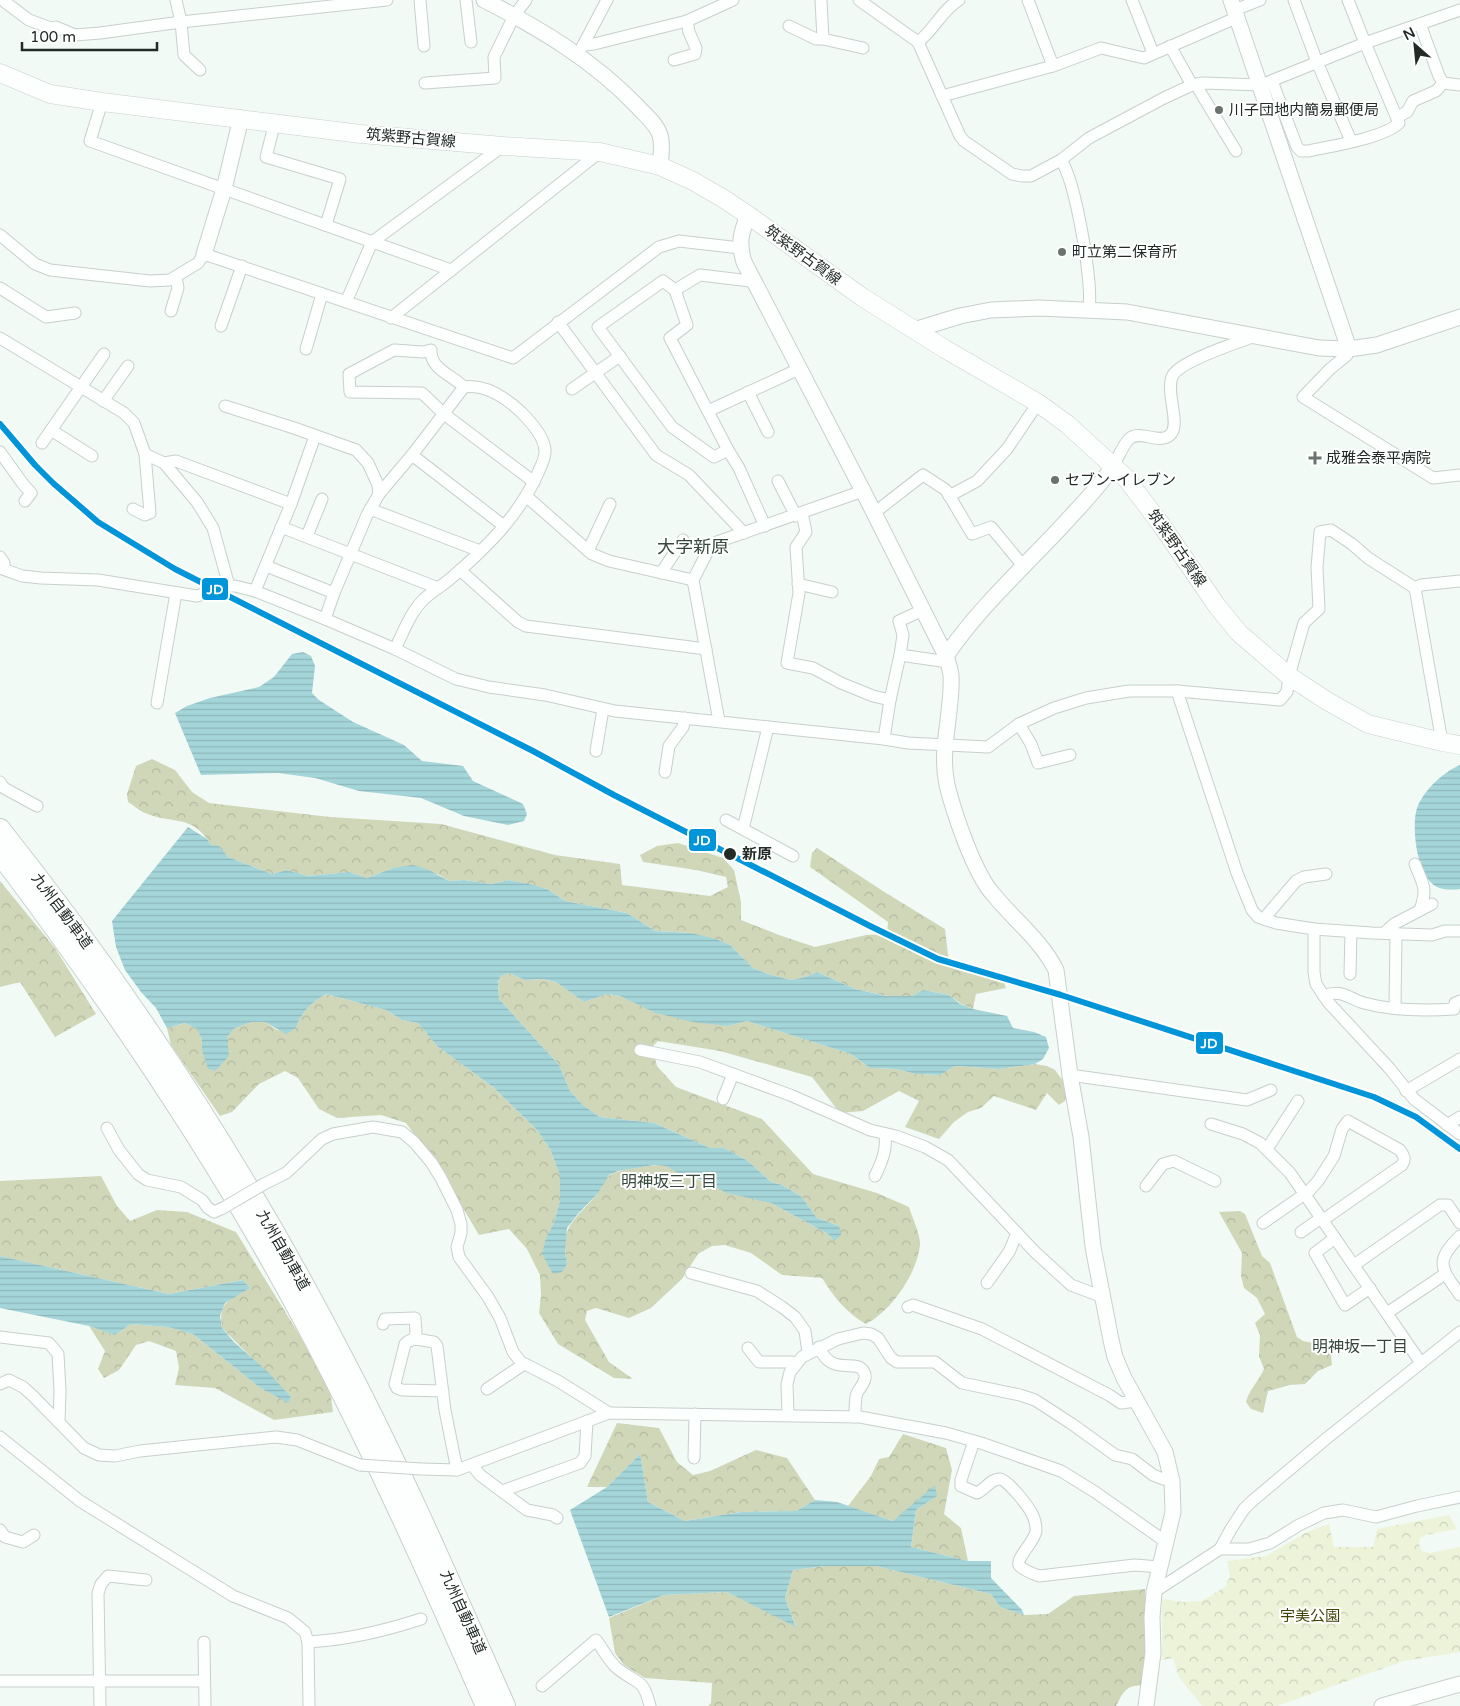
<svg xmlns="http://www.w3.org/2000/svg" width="1460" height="1706" font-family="'Varela Round','Noto Sans JP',sans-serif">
  <defs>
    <pattern id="forest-crowns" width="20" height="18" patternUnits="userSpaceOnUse" patternTransform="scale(1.25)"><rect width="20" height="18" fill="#d0d7b9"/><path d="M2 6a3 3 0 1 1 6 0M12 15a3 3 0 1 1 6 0" fill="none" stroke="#b2b99f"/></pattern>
    <pattern id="park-crowns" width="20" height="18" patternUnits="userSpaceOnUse" patternTransform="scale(1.25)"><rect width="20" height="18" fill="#edf3d9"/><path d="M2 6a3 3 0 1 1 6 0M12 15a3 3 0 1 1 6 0" fill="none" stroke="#cbd0ba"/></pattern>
    <pattern id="water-rules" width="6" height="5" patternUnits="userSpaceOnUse" patternTransform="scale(1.25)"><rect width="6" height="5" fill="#a4d5d9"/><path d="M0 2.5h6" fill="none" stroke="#8db7ba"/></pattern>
  </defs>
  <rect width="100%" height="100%" fill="#f2faf6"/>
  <g fill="url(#forest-crowns)">
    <path d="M152 759 175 770 192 792 209 803 330 817 441 824 555 855 620 864 622 885 710 896 728 887 726 877 696 870 643 862 640 855 657 846 678 843 723 858 734 870 741 902V920L779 935 815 947 866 935 887 934 888 922 810 867 812 853 817 848 886 893 945 929 949 963 1003 980 1006 988 976 994 973 1009 961 1004 949 995 923 990 912 996H888L855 989 817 972 805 977 791 980 768 974 753 968 730 945 691 933 655 931 627 913 565 901 547 889 509 880 491 884 464 880 449 881 438 874 393 868 367 878 349 872 308 876 287 870 272 874 228 857 219 847 211 845C192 813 173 825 145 813 139 811 134 805 128 802L127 794 136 766Z"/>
    <path d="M0 881 55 948 96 1014 55 1037 20 982 0 987Z"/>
    <path d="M509 973 525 980 542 979 556 982 584 1002 607 994 620 996 638 1004 727 1026 747 1021 851 1054 870 1068 896 1069 916 1074 940 1075 955 1066 999 1069 1035 1064 1047 1066 1055 1070 1064 1082 1067 1095 1065 1101 1059 1105 1047 1093 1036 1110 994 1096 981 1108 968 1112 954 1122 939 1139 905 1127 919 1101 899 1091 863 1111 840 1113 812 1077 720 1051 658 1041 652 1047 657 1066 676 1087 762 1119 813 1174 877 1193 909 1207C912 1217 921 1236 920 1245 917 1274 891 1311 866 1324 846 1313 834 1297 822 1278L782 1275 751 1253 725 1245 712 1246 698 1254 682 1279 651 1308 629 1318 596 1308 587 1311 585 1320 609 1362 633 1379 614 1378 558 1344 539 1313 541 1295 540 1275 527 1249 509 1229 479 1235 439 1168 406 1123 381 1115 337 1118 319 1109 298 1078 285 1071 259 1084 232 1112 220 1116 171 1045 167 1028 185 1023 197 1029 202 1040V1050L227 1037 235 1028 252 1022H265L277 1030 296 1028C301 1012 312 1002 326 994L386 1010 402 1020 418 1023 437 1046 493 1087 537 1130 550 1149 560 1175V1201L554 1222 546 1238 567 1264C559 1225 576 1220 597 1194 602 1188 603 1179 610 1175 617 1170 658 1163 666 1166 671 1168 676 1171 680 1174L771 1203 828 1234 834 1241 839 1226 817 1218 802 1197 782 1185 771 1182 748 1161 724 1148H710L654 1123 600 1117 583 1105 570 1091 559 1065 499 999 498 983 501 976Z"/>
    <path d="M101 1176 117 1206 130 1221 157 1210 187 1212 236 1232 329 1383 333 1412 274 1420 215 1388 175 1385 179 1368 176 1351 149 1341 136 1345 119 1370 104 1378 98 1369 105 1351 89 1326 115 1335 131 1324 168 1327 193 1334 259 1387 288 1402 291 1397 222 1328C218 1302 229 1300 250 1288L243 1280 169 1294 0 1256V1181Z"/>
    <path d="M1240 1211 1245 1214 1262 1256 1270 1263 1297 1337 1303 1341 1330 1346 1332 1365 1318 1371 1305 1384 1290 1385 1268 1391 1263 1413 1251 1409 1246 1402C1249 1390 1258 1382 1264 1369L1259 1356 1260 1335 1255 1323 1265 1314 1257 1298 1244 1288 1241 1276 1242 1253 1219 1212Z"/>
    <path d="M617 1423 659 1428 677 1462 693 1475 710 1471 756 1450 787 1458 815 1500 796 1511 741 1512 685 1521 648 1502 640 1454 607 1487H587Z"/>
    <path d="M903 1434 946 1448 952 1470 944 1514 961 1528 968 1561 911 1547 916 1510 937 1496 893 1521 848 1506 871 1476 879 1459 889 1457Z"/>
    <path d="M826 1566H876L991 1594 1000 1607 1024 1615 1048 1614 1074 1596 1145 1589 1147 1630 1145 1686C1127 1683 1123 1692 1116 1706H708L711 1703 712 1683 645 1678 624 1665 615 1653 609 1618 664 1595 727 1592 796 1626 785 1598 793 1570Z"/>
  </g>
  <path fill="url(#park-crowns)" d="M1449 1515 1457 1529 1426 1535 1420 1538 1419 1544 1422 1551 1430 1553 1460 1547V1652L1404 1661 1277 1706H1202L1179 1677 1173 1658 1162 1660V1599L1183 1602 1202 1601 1225 1587 1230 1577 1227 1561 1266 1556 1307 1532 1329 1524 1334 1547H1373L1377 1529Z"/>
  <g fill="url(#water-rules)">
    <path d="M303 652 311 656 315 666 312 693 319 700 353 722 404 745 422 761 463 766 473 781 523 804 527 814 524 821 508 825 464 816 421 798 359 791 315 778 278 773 201 775 175 713 187 706 210 698 259 687 274 677 292 654Z"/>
    <path d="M1460 765V889C1453 890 1443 890 1437 887 1417 877 1412 831 1416 812 1420 793 1443 772 1460 765Z"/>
    <path d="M188 827 207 839 211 845 219 846 228 857 272 874 287 870 308 876 349 872 367 878 393 868 413 865 429 870 449 881 464 880 491 884 509 880 533 885 547 889 565 901 627 913 655 931 691 933 716 939 730 945 753 968 768 974 791 980 805 977 817 972 855 989 887 996H912L923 990 949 995 960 1004 973 1009 1007 1016 1013 1028 1034 1032 1046 1037 1049 1048 1043 1059 1035 1064 999 1069 955 1066 940 1075 916 1074 896 1069 870 1068 851 1054 747 1021 727 1026 693 1022 656 1013 620 996 607 994 584 1002 556 982 542 979 525 980 509 973 501 976 498 982 499 999 559 1065 570 1091 583 1105 600 1117 654 1123 710 1148H724L748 1161 771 1182 782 1185 802 1197 817 1218 839 1226 841 1235 834 1241 828 1234 771 1203 727 1193 695 1177 680 1174 666 1166 654 1165 618 1171 609 1175 598 1193 577 1215 567 1228 565 1252 567 1264 562 1272 553 1274 542 1254 546 1238 554 1222 560 1201V1175L550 1149 537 1130 493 1087 437 1046 418 1023 402 1020 386 1010 326 994C312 1002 301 1012 296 1028L286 1034 265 1022H252L235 1028 227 1037 229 1056 215 1071 208 1069 202 1050V1040L197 1029 185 1023 167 1028 156 1008 141 992 125 970 116 947 112 921Z"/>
    <path d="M0 1256 169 1294 243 1280 250 1288 225 1303 220 1316 222 1328 234 1342 268 1372 291 1397 288 1403 259 1387 193 1334 168 1327 131 1324 115 1335 89 1326 0 1308Z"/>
    <path d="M640 1454 648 1502 685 1521 741 1512 796 1511 815 1500 837 1502 893 1521 935 1485 937 1496 916 1510 911 1547 968 1561H991V1578L1022 1610 1024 1615 1000 1607 991 1594 876 1566H826L793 1570 785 1598 796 1627 727 1592 664 1595 609 1617 570 1510 607 1487Z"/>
  </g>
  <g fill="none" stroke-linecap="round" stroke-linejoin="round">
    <g stroke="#c8d0cb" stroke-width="13">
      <g id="street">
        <path d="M176 0 181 22 184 55 200 70"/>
        <path d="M420 0 424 46"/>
        <path d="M466 0 471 42"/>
        <path d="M821 0 823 39 863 48"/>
        <path d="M859 0 918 42 960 136 964 141 1012 174 1022 176H1031L1061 160 1089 138 1164 98 1192 85 1203 83 1261 85 1365 43 1460 10"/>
        <path d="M1028 0 1053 66"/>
        <path d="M1132 0 1153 53"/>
        <path d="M1294 0 1317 62 1351 141"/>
        <path d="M5 2 29 20 51 28 56 27 75 35 100 33 181 22 387 0"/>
        <path d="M1235 10 1260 0"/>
        <path d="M1420 24 1439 76 1443 83 1460 85"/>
        <path d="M789 26 816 39H823"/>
        <path d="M918 42C934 30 942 10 959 0"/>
        <path d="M584 45 594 44 687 21 733 0"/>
        <path d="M1170 46 1192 85"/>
        <path d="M581 49 607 0"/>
        <path d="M674 60 695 54 696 48 689 32 687 21"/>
        <path d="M1272 81 1297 147 1301 151H1309C1331 146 1384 138 1399 123L1365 43 1348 0"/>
        <path d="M425 83 495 78 494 57 514 16 526 0"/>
        <path d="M1198 84 1199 90 1236 151"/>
        <path d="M942 96 1053 66 1101 48 1144 58 1238 17"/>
        <path d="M102 102 90 141 451 270"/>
        <path d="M1397 117 1407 112 1413 101 1436 91 1443 83"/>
        <path d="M275 122 266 157 340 179 326 225"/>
        <path d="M1061 160C1076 183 1093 283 1089 310"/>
        <path d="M0 235 35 264 50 270 150 281 170 280 198 263 204 254 513 358 659 247 679 241 740 248"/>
        <path d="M750 281 700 275 675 290 663 281 598 327 672 427 714 457 728 450 739 468 765 526"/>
        <path d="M0 288 46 317 75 313"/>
        <path d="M675 290 687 325 670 338 728 450"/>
        <path d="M346 302 372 242 503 146"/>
        <path d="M171 311 178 288 176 277"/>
        <path d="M391 318 600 152"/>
        <path d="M558 322 656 455 689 475 744 533"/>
        <path d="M221 326 242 266"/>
        <path d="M0 338 124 413 134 423 145 454 164 463 197 502 213 528 229 586"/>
        <path d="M306 349 322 294"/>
        <path d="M1349 349 1347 355 1330 369 1303 397 1433 478 1460 475"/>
        <path d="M464 387C452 375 430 369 431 350L423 352 394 350 349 374 350 392 422 393 444 414 534 482"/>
        <path d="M572 389 620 356"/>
        <path d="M748 392 768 432"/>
        <path d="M103 401 128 366"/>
        <path d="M225 406 294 428 356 450 368 463 378 485 379 494"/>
        <path d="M708 411 799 369"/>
        <path d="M51 430 92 456"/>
        <path d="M42 443 104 354"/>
        <path d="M0 452 23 484 31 493 25 501"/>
        <path d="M412 455 504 526"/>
        <path d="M164 463 176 461 291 504"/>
        <path d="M1113 466C1118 458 1123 445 1129 439 1140 429 1159 445 1170 435 1182 424 1164 391 1173 375 1182 360 1237 343 1255 336"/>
        <path d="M778 481 796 516"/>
        <path d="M526 496 592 554 609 561 693 580"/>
        <path d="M949 496 977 481 1007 449 1038 403"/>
        <path d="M133 509 145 515 150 513 145 454"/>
        <path d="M370 509 480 551"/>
        <path d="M802 513 806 532 796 547 799 593 787 663 813 668 841 683 873 696 890 700 884 739"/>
        <path d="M874 513 923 475 946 490 972 534 991 527 1024 567"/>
        <path d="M281 527 438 588"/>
        <path d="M307 536 322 499"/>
        <path d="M588 551 610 504"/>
        <path d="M0 557 4 563V569"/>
        <path d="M266 566 334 593"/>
        <path d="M0 568 22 576 41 578 98 580 197 596 229 586H235L255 591 325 619 395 649 456 679 489 687 545 695 615 711 884 739 908 743 988 747 1019 724 1054 708 1086 698 1129 691H1177L1280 700 1287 692 1289 676 1304 623 1319 609 1317 567 1320 532 1331 530 1352 544 1368 558 1415 588 1442 742"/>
        <path d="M460 570 518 622 526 626 706 649"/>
        <path d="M661 573 683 540"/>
        <path d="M798 584 832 592"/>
        <path d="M1415 588 1421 585 1460 581"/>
        <path d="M255 591 291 504 315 436"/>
        <path d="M325 619 334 593 367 515 379 494 412 455 464 387C486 384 506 398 521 412 530 421 544 437 545 450 546 458 540 468 537 475 518 517 484 550 450 579 442 586 431 592 423 600 410 613 403 633 395 649"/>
        <path d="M900 655 903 635 899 621 923 610"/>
        <path d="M1177 691 1237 873 1252 910 1258 917 1276 923 1314 929 1372 933 1432 935 1445 931H1460"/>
        <path d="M890 700 900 655 948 662"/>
        <path d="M157 703 176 593"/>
        <path d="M719 721 693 580 710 547 717 542 863 491"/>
        <path d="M1019 724 1031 744 1038 763 1070 755"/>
        <path d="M596 751 603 709"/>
        <path d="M665 772 669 746 683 727 685 718"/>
        <path d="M0 782 4 788 37 806"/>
        <path d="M726 820 793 856"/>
        <path d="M743 829 768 727"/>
        <path d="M1415 864C1423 885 1428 888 1420 910"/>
        <path d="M1266 920 1267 915 1296 881 1304 877 1326 874"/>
        <path d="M1314 929V972L1316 984 1328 1002 1390 1069 1414 1099 1460 1134"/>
        <path d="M1384 933 1394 924 1432 904"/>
        <path d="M1350 974 1351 932"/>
        <path d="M1324 996C1340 988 1350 999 1364 1003 1393 1011 1424 1011 1454 1009L1455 1003 1460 1001"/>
        <path d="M1395 1008 1396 933"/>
        <path d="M640 1050 700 1062 790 1095 870 1130 896 1136 925 1147 948 1160 1035 1252 1071 1285 1103 1297"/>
        <path d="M1070 1075 1247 1100 1271 1090"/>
        <path d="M1406 1091 1460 1059"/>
        <path d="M723 1099 733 1074"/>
        <path d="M1211 1124 1243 1134 1260 1143 1290 1173 1421 1363"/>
        <path d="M1447 1125 1460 1117"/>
        <path d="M107 1128 119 1150 138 1174 147 1180 181 1187 202 1200 208 1208 214 1212 223 1208"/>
        <path d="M1267 1149 1298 1101"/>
        <path d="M875 1176C882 1162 887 1149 885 1134"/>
        <path d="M264 1184 286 1173 322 1139 333 1134 373 1127 402 1132 414 1142 431 1162 441 1178 457 1210 461 1224V1233L457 1247 459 1257 488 1297 500 1318 513 1352 521 1362 558 1381 609 1413"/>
        <path d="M1146 1186 1163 1164 1174 1161 1215 1181"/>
        <path d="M1263 1223 1309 1191 1318 1181 1334 1156 1342 1129 1348 1121 1400 1150C1404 1156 1406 1159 1402 1165L1323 1220"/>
        <path d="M1301 1232 1321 1218"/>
        <path d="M1460 1236C1434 1262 1441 1268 1460 1295"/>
        <path d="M1335 1238 1315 1253 1345 1305 1370 1288"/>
        <path d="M1354 1265 1440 1205H1448L1460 1223"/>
        <path d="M691 1273 757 1291 782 1307 795 1317 805 1331 808 1353"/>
        <path d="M987 1283 1009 1252 1017 1233"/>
        <path d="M908 1307 913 1305 982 1329 1109 1395 1121 1403 1136 1401"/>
        <path d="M1387 1313 1445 1274"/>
        <path d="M383 1324 385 1319 415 1318 416 1332 414 1339"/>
        <path d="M0 1337 49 1343 58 1354 60 1391 59 1422"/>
        <path d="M819 1347C832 1378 856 1357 864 1372 869 1382 857 1388 856 1397 855 1403 855 1410 855 1417"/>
        <path d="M748 1348 759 1362H792L796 1364"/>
        <path d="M0 1384 9 1380 23 1387 32 1395 84 1448 99 1455 115 1456 140 1451 276 1437 297 1440 360 1465"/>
        <path d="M487 1389 524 1364"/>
        <path d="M443 1391 402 1390 397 1388 395 1384 405 1344C412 1336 424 1341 434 1342L437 1346 445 1410 457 1470"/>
        <path d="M788 1415 787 1384 790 1372 802 1357 838 1339 863 1333 871 1334 878 1338 891 1358 897 1362H935L962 1383 1020 1395 1035 1400 1072 1424 1115 1455 1132 1459 1153 1475 1163 1479 1172 1481"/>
        <path d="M0 1437 80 1501 233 1596 288 1618 305 1632 308 1642 309 1706"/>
        <path d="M974 1441 961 1480V1486L977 1493C984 1490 992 1478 1000 1479 1008 1480 1030 1508 1033 1516 1035 1520 1036 1526 1036 1531 1035 1541 1016 1558 1019 1565 1022 1570 1034 1574 1039 1576L1135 1565 1159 1567"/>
        <path d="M694 1458 695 1414"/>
        <path d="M472 1465 480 1475 527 1510 553 1515 557 1518"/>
        <path d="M421 1469 457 1470 609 1413 860 1417 946 1433 981 1443 1061 1471 1095 1492 1166 1542"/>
        <path d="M502 1491 580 1463 585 1456 587 1421"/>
        <path d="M0 1530 5 1537 23 1542 34 1535"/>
        <path d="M1220 1549H1249L1270 1543 1299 1525 1324 1513 1343 1510 1376 1517 1417 1506 1460 1497"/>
        <path d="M1154 1592 1220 1549 1231 1529 1244 1509 1251 1502 1327 1438 1460 1332"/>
        <path d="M204 1642 205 1706"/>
        <path d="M308 1642C347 1640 384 1631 421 1619"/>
        <path d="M0 1681H204"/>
        <path d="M542 1686 596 1640C603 1649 609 1662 618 1669 638 1685 643 1677 650 1706"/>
        <path d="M100 1706 98 1593 101 1584 108 1576 146 1580"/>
      </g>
    </g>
    <g stroke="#c8d0cb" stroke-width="17">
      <g id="secondary">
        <path d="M484 0C539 28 593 60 637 106 645 115 656 123 660 135 663 145 661 156 660 166"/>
        <path d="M1231 0 1349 349"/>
        <path d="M748 215C741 233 738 243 744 262L863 491 946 656C948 662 950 668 951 675 953 712 939 748 947 785 954 813 974 873 993 894 1014 920 1041 940 1056 970L1070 1075 1081 1137 1093 1247 1111 1340 1115 1357 1124 1378 1165 1452 1172 1481 1173 1512 1154 1592 1152 1617 1153 1653 1146 1706"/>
        <path d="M204 254 224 189 241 118"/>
        <path d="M914 330 960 316 991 310 1039 308 1127 312 1319 348 1349 349 1377 345 1460 317"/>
        <path d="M946 656C982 603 1032 560 1074 513 1088 498 1102 483 1113 466"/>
        <path d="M1382 1706 1460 1684"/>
      </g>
    </g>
    <g stroke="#c8d0cb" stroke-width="19">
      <path id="primary" d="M0 73 50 94 102 102 361 134 503 146 600 152 660 166 693 181 724 199 748 215 862 297 945 349 1038 403 1067 424 1125 477 1160 523 1217 606 1239 633 1289 676 1327 701 1368 724 1442 742 1460 745"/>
    </g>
    <g stroke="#c8d0cb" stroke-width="22">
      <g id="highway">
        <path d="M0 829C132 995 249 1175 346 1364 404 1475 454 1591 505 1706"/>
        <path d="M0 854C107 996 208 1143 293 1300 365 1432 426 1568 486 1706"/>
      </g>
    </g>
    <use href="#street" stroke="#fdfefe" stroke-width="11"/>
    <use href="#secondary" stroke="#fdfefe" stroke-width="15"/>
    <use href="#primary" stroke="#fdfefe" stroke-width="18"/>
    <use href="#highway" stroke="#fdfefe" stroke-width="20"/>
    <g stroke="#c8d0cb" stroke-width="13" stroke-linecap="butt">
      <g id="street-bridge">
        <path d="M223 1208 264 1184"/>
        <path d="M360 1465 421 1469"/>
      </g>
    </g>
    <use href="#street-bridge" stroke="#fdfefe" stroke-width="11"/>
    <g stroke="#fff" stroke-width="10">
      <path id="rail-1" d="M0 424 35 465 53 483 98 522 175 569 533 751 614 795 870 926 938 959 1061 995 1374 1097 1416 1117 1460 1149"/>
    </g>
    <use href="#rail-1" stroke="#0095d9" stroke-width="6"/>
  </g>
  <g fill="#6b736f" stroke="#fff" stroke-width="2">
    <circle cx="1219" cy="110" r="5"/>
    <circle cx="1062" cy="252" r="5"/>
    <path d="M1312.5 450.5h5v5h5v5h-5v5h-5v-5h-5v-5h5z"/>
    <circle cx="1055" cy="480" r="5"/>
  </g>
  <circle fill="#222b26" stroke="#fff" stroke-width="2" cx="730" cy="854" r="7"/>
  <g text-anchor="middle" stroke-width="4" stroke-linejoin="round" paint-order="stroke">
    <g font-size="15" fill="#222b26" stroke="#fff" text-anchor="start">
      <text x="1229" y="115">川子団地内簡易郵便局</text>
      <text x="1072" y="257">町立第二保育所</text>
      <text x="1326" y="463">成雅会泰平病院</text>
      <text x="1065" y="485">セブン-イレブン</text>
    </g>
    <g font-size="15" fill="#222b26" stroke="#fff">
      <text transform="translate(411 138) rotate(5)" y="5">筑紫野古賀線</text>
      <text transform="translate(803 255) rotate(36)" y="5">筑紫野古賀線</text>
      <text transform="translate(1177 548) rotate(55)" y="5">筑紫野古賀線</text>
      <text transform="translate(62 911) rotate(53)" y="5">九州自動車道</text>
      <text transform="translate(283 1250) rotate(60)" y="5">九州自動車道</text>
      <text transform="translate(463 1612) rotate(66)" y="5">九州自動車道</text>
    </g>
    <g font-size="15" font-weight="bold" fill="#222b26" stroke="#fff" text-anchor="start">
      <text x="742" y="859">新原</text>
    </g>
    <g font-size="15" fill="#424407" stroke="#fff">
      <text x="1310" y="1621">宇美公園</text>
    </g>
    <g font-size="16" fill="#35493d" stroke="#fff">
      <text x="669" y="1187">明神坂三丁目</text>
      <text x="1360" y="1352">明神坂一丁目</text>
    </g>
    <g font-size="18" fill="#35493d" stroke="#fff">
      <text x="693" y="553">大字新原</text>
    </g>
  </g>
  <g stroke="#fff" stroke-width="2">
    <rect x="201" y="577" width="28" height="24" rx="5" fill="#0095d9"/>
    <rect x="688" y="828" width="29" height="24" rx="5" fill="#0095d9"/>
    <rect x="1195" y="1031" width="29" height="24" rx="5" fill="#0095d9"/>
  </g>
  <g font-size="14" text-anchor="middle" font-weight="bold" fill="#fff">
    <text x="215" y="594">JD</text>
    <text x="702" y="845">JD</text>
    <text x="1209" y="1048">JD</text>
  </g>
  <g transform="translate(1415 45) rotate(333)" stroke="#ffffff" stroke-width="4" paint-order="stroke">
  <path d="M0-4L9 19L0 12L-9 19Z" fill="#222b26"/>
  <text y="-8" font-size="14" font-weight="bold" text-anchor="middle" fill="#222b26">N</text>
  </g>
  <path d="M22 42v8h135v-8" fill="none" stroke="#222b26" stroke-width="2.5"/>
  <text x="30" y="42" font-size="15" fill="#222b26" stroke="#ffffff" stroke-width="4" paint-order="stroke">100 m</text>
</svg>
